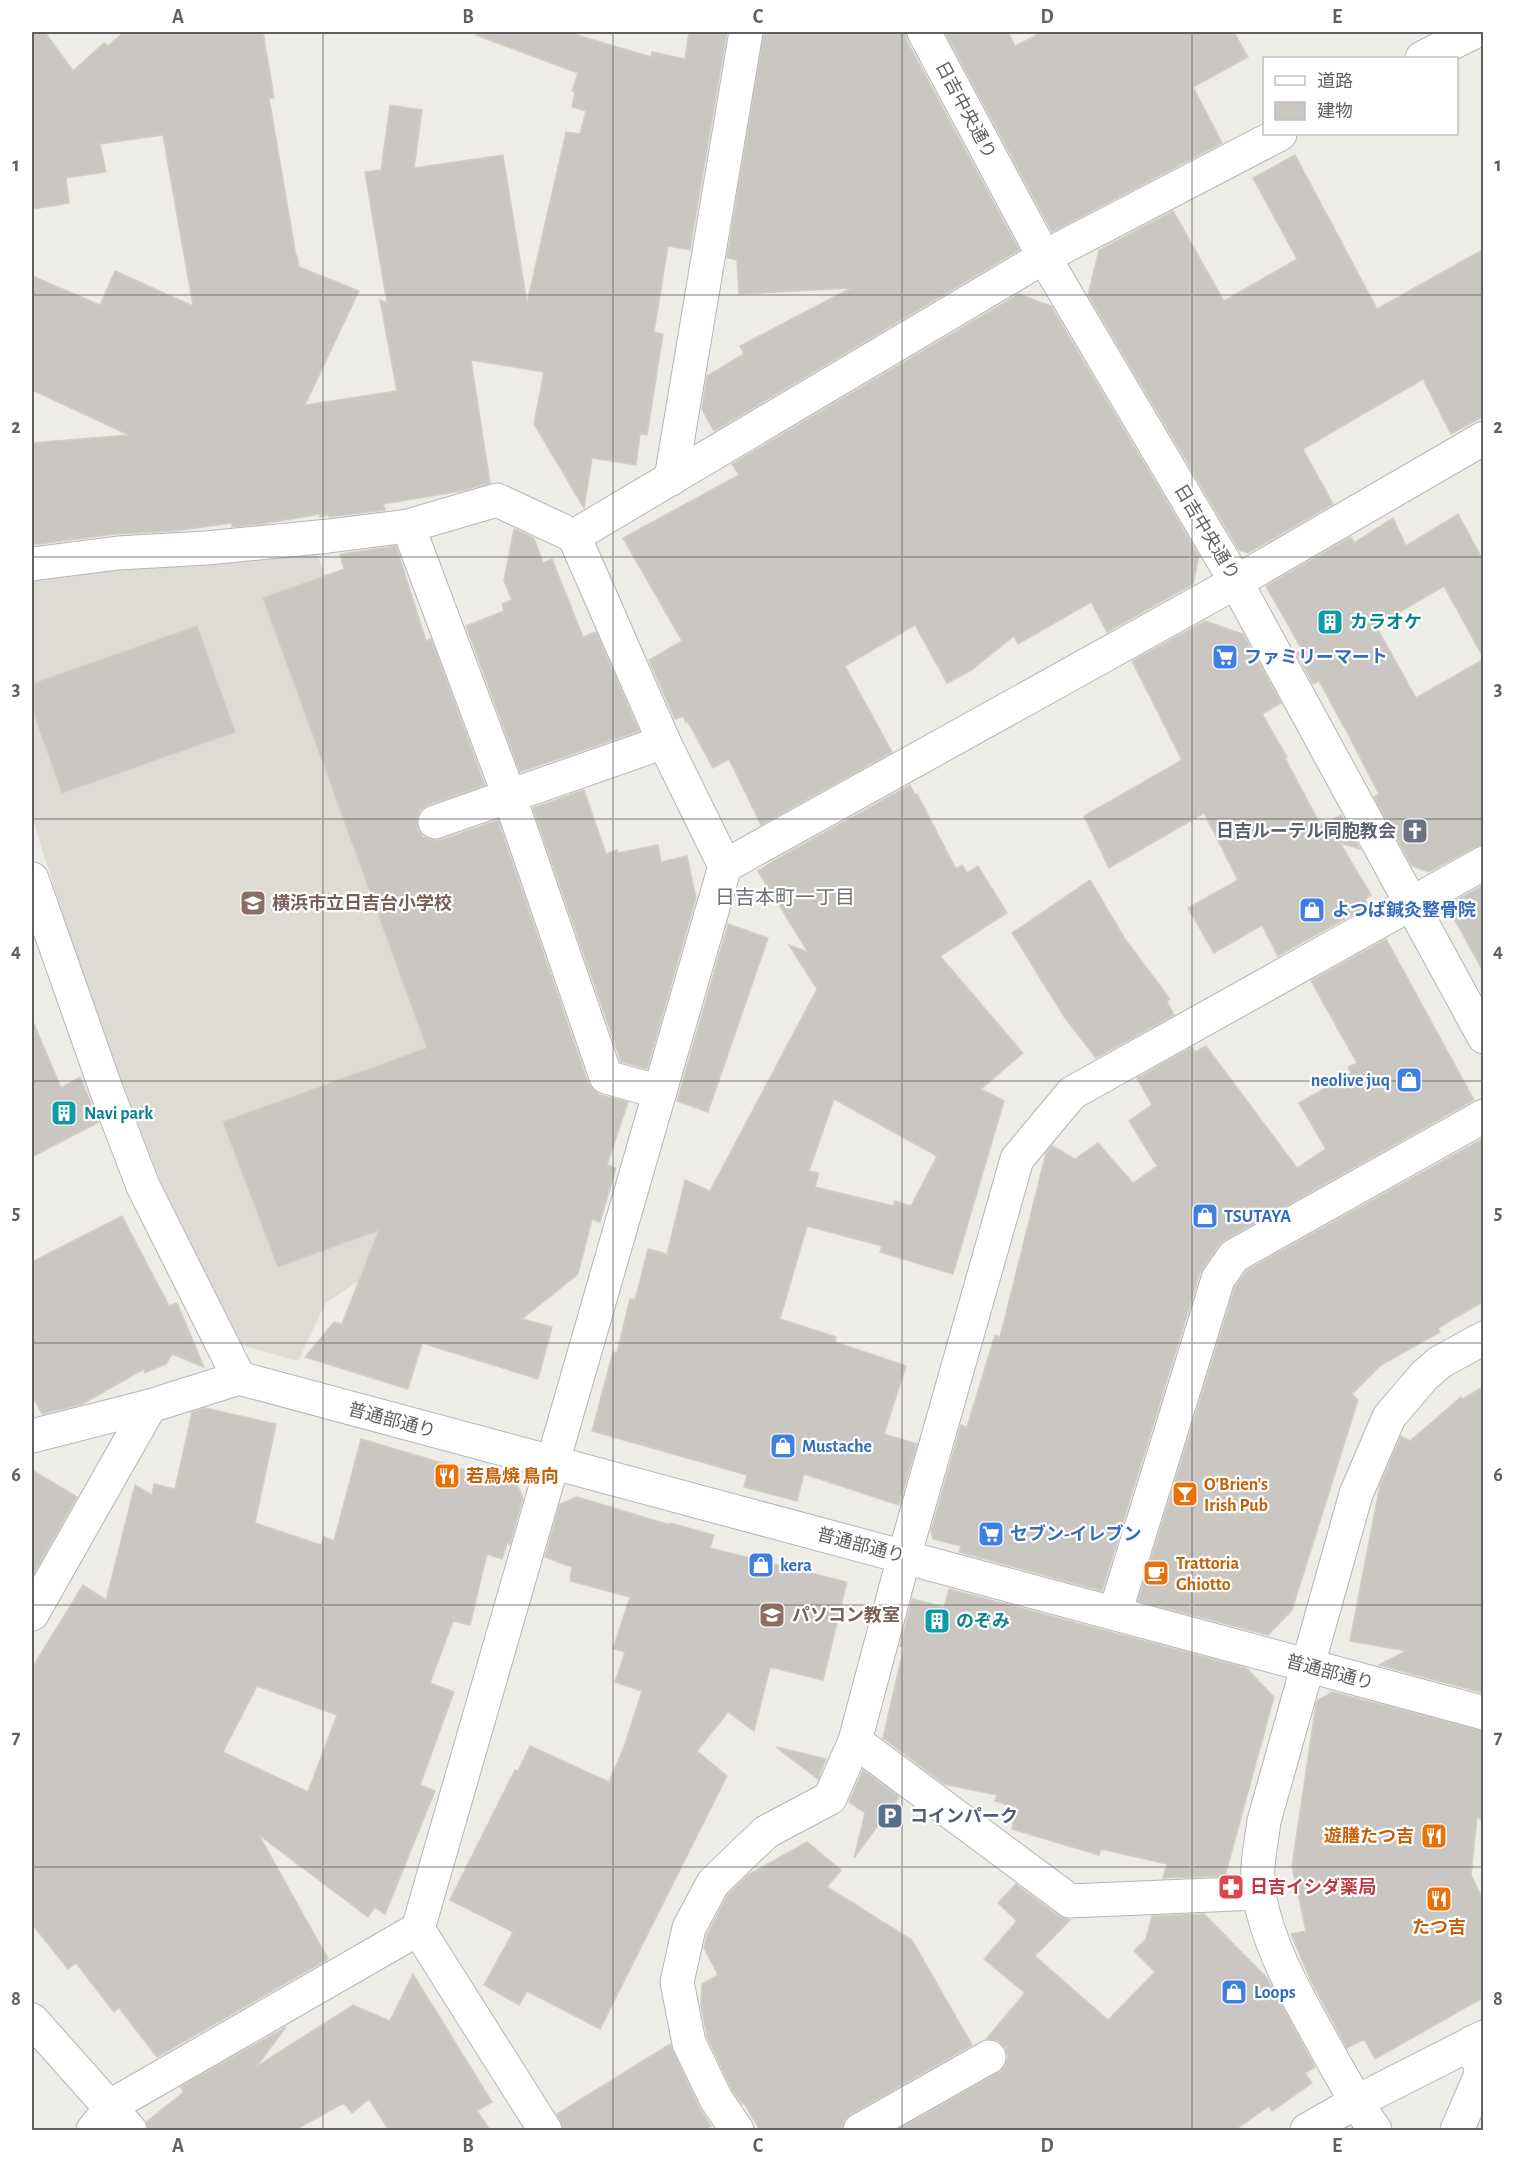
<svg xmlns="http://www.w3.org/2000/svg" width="1515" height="2162" font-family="'Alegreya Sans','Noto Sans JP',sans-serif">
  <rect width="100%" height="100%" fill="#eeece6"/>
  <path fill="#dedbd5" d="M314 546 541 1155 325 1304 298 1361 237 1344 162 1185 86 989 32 817V579Z"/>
  <g fill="#cac7c2" stroke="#d2cec5" stroke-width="1.5" fill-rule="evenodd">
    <path d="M32 32H45L73 71 104 43 108 46 124 32H263L274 98H269L296 256H297L299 267 359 291 305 405 397 391 380 300 387 303 365 172 381 170 390 105 422 110 414 168 503 155 527 303 566 132 580 134 586 111 572 107 575 92 572 91 578 73 476 35 477 32H567L651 57 652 52 685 59 689 32H727L690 250 668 246 654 332 663 334 647 435 640 434 636 465 592 458 584 508 534 424 544 372 471 360 490 483 461 491 383 504 385 510 329 517V515L320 517V514L262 524 232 527V523L174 531 116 534 32 545V443L129 435 32 390V276L100 305 115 271 193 306 163 135 100 144 106 172 66 178 69 203 32 209Z"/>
    <path d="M764 32H905L907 41 1019 250 714 431 702 409 707 376 744 354 740 346 851 288 739 294 737 260 727 258Z"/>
    <path d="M945 32H1008L1015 46 1043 32H1234L1248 57 1193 87 1222 143 1052 232Z"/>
    <path d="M1295 155 1377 309 1484 249V416L1451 434 1423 379 1303 449 1333 504 1248 553 1239 550 1088 295 1099 250 1173 211 1224 301 1297 259 1253 178Z"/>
    <path d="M1019 294 1051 306 1199 556 1193 584 1107 632 1091 602 1018 644 1014 636 970 671 947 683 915 625 845 666 892 752 761 825 729 759 713 768 688 722 686 723 683 716 675 719 649 660 682 641 623 538 739 475 732 464Z"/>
    <path d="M1458 514 1484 562V659L1444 586 1376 626 1416 698 1484 659V844L1475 847 1429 872 1412 866 1374 797 1379 794 1349 736 1319 681 1313 684 1296 652 1305 655 1266 586 1351 537 1354 543 1393 518 1406 546Z"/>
    <path d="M514 529 534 538 543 563 552 559 583 637 596 632 639 731 520 772 466 626 504 611 502 604 512 600 504 581Z"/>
    <path d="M396 546 426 641 431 639 485 785 428 805 420 810 417 818 418 829 423 837 431 840H441L498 820 588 1083 593 1090 600 1095 628 1102 607 1165 616 1168 600 1222 592 1219 578 1274 522 1319 552 1327 538 1379 422 1343 408 1389 305 1357 334 1322 342 1324 379 1230 278 1267 223 1122 427 1048 263 598 344 569 340 554Z"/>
    <path d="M1205 621 1243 634 1281 703 1262 714 1287 757 1285 758 1321 826 1341 815 1360 849 1340 843 1371 895 1365 899 1368 906 1278 956 1262 925 1214 953 1188 908 1238 880 1204 813 1109 868 1084 816 1182 760 1132 661Z"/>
    <path d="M197 626 235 732 62 793 32 708V684Z"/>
    <path d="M910 785 915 795 917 794 956 869 962 865 967 873 978 866 1007 913 940 956 1023 1053 981 1089 1004 1101 953 1274 880 1252 882 1246 807 1226 780 1319 836 1337 835 1342 906 1366 884 1434 917 1444 899 1505 804 1474 797 1501 744 1487 747 1475 592 1431 613 1352 617 1353 630 1299 635 1300 648 1249 667 1254 685 1180 710 1191 817 989 789 945 808 952 758 871 777 859ZM834 1099 937 1156 911 1206 895 1201 893 1206 815 1187 819 1173 809 1171Z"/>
    <path d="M584 790 606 854 617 850 618 853 658 845 661 862 687 856 696 898 647 1069 621 1062 533 808Z"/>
    <path d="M1090 880 1125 939 1170 999 1167 1002 1174 1015 1096 1058 1065 1018 1012 933Z"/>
    <path d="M1484 885V973L1451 913 1454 901Z"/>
    <path d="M728 924 768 938 708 1112 677 1101Z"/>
    <path d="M1386 939 1474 1100 1225 1240 1219 1245 1200 1273 1102 1591 959 1552 961 1546 933 1539 931 1531 961 1425 967 1427 995 1335 1000 1337 1046 1153 1052 1146 1075 1159 1098 1143 1133 1183 1157 1166 1129 1121 1152 1105 1137 1078 1192 1047 1195 1052 1206 1046 1297 1168 1326 1149 1299 1103 1351 1073 1348 1067 1357 1063 1311 981Z"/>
    <path d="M32 1019 61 1088 80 1077 99 1122 32 1157Z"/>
    <path d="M1484 1138V1301L1438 1328 1440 1332 1381 1365 1352 1394 1358 1400 1292 1610 1268 1635 1138 1601 1235 1287 1247 1270Z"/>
    <path d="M122 1216 169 1306 177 1303 204 1367 172 1354 166 1364 145 1373 144 1369 82 1404 42 1414 32 1395V1262Z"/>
    <path d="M1484 1386V1693L1379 1665 1406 1651 1350 1641 1380 1485 1401 1436 1410 1441 1461 1397 1463 1399Z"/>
    <path d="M205 1408 276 1424 255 1523 321 1545 324 1537 334 1541 361 1439 517 1485 523 1498 510 1544 507 1543 502 1559 487 1554 470 1625 453 1621 430 1683 454 1692 420 1785 435 1791 385 1914 375 1907 368 1917 259 1835 328 1959 157 2057 119 2008 114 2012 76 1963 68 1969 32 1924V1668L83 1585 106 1600 135 1485 152 1495 154 1484 175 1489 192 1412ZM257 1686 337 1715 308 1792 223 1752Z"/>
    <path d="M32 1470 77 1497 32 1577Z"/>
    <path d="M577 1497 670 1525V1523L714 1535 710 1548 847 1582 823 1680 770 1667 754 1731 728 1712 697 1751 727 1776 600 2029 527 1991 519 2005 484 1985 513 1932 450 1900 515 1770 518 1771 530 1746 609 1782 624 1747 642 1691 615 1682 625 1652 613 1649 630 1597 570 1581 572 1567 545 1557 560 1504Z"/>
    <path d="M949 1589 1246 1668 1274 1697 1225 1876 1163 1878 1167 1864 1101 1849 1099 1855 1012 1829 1015 1807 995 1801 997 1795 944 1784 883 1738 904 1647 900 1646 912 1599 944 1607Z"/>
    <path d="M1332 1692 1484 1731V1820L1477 1818 1471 1875 1484 1902V1997L1375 2059 1364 2039 1347 2048 1311 1981 1291 1934 1306 1931 1292 1866 1316 1704 1318 1700Z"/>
    <path d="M777 1747 826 1759 818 1779 777 1748Z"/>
    <path d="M863 1770 899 1797 854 1858 865 1813 849 1802Z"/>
    <path d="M807 1842 841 1870 827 1887 912 1940 972 2045 851 2114 844 2121 841 2130H760L744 2103 742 2104 732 2090 707 2037 701 2006 702 1984 718 1975 704 1948 707 1935 728 1894 748 1875Z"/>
    <path d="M1016 1884 1059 1916 1070 1920 1035 1956 1108 2020 1155 1972 1134 1951 1146 1939 1152 1916 1204 1914 1267 1978 1315 2067 1305 2073 1312 2083 1272 2111 1269 2106 1235 2130H897L998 2073 1005 2066 1008 2057 1005 2047 998 2041 986 2039 1025 1993 984 1959 1017 1921 998 1903Z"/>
    <path d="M413 1974 492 2102 477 2111 490 2130H389L369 2099 352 2113 344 2103 295 2130H148L146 2122 184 2092 180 2087 286 2027 256 2067 353 2005 390 2021Z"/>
    <path d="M670 2044 699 2107 711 2126 704 2130H564L557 2114Z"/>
  </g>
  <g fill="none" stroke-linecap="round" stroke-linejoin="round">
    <g stroke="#b3b6b9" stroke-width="35">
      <g id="minor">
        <path d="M924 32 1044 257 1236 582 1484 1037"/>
        <path d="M1422 58 1474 32"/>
        <path d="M671 479 746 32"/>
        <path d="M408 526 509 795 606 1077 660 1092"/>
        <path d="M574 536 1044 257 1280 134"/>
        <path d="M32 564 118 553 206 548 329 536 408 526 497 500 574 536 664 742 725 866 418 1929 114 2104 93 2130"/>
        <path d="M435 822 664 742"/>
        <path d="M725 866 1236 582 1484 438"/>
        <path d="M32 879 107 1092 143 1186 239 1378"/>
        <path d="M239 1378 1484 1713"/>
        <path d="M32 1436 150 1406"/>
        <path d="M1115 1613 1218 1279 1234 1256 1484 1116"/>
        <path d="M32 1614 150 1406 239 1378"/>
        <path d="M855 1741 1070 1901 1258 1893"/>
        <path d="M418 1929 545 2130"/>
        <path d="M32 2020 130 2130"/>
        <path d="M737 2130 716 2099 689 2043 677 1982 689 1928 713 1883 766 1832 830 1798 855 1741 904 1557 1017 1159 1072 1093 1484 863"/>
        <path d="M860 2130 989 2057"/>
        <path d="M1307 2130 1356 2102 1484 2037"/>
        <path d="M1375 2130C1353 2099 1336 2066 1317 2032 1293 1989 1268 1944 1259 1894 1255 1870 1261 1845 1264 1821L1356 1494 1389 1417 1424 1376 1440 1362 1484 1338"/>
        <path d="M1457 2130 1480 2077 1481 2069 1473 2042"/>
      </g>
    </g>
    <use href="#minor" stroke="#fff" stroke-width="33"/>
  </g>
  <path fill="none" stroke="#5e6164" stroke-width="1.5" stroke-opacity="0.55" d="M323 32V2130M613 32V2130M902 32V2130M1192 32V2130M32 295H1484M32 557H1484M32 819H1484M32 1081H1484M32 1343H1484M32 1605H1484M32 1867H1484"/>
  <defs>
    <g id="building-square" transform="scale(1.35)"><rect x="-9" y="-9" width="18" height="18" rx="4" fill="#0f9aa8" stroke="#fff"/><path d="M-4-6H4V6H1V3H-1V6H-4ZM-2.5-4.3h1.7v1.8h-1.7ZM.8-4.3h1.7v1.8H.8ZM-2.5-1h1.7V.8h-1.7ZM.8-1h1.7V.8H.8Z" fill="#fff"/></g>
    <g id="supermarket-square" transform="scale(1.35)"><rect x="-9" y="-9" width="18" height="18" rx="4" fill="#3f7fe0" stroke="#fff"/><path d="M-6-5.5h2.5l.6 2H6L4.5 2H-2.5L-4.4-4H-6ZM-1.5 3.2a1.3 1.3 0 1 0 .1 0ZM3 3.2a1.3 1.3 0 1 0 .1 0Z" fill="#fff"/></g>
    <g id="church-square" transform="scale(1.35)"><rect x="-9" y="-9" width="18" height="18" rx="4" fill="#6b7280" stroke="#fff"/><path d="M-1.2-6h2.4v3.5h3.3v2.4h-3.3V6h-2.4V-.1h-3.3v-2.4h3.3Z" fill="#fff"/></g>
    <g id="school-square" transform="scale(1.35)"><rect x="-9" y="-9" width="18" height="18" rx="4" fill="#8d6e63" stroke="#fff"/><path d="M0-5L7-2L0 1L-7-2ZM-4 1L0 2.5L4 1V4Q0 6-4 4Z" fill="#fff"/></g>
    <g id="shop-square" transform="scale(1.35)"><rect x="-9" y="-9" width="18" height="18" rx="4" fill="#3f7fe0" stroke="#fff"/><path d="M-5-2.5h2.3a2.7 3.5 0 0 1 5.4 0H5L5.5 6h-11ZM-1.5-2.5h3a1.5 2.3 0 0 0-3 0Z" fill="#fff"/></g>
    <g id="restaurant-square" transform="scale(1.35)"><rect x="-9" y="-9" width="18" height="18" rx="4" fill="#e8710a" stroke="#fff"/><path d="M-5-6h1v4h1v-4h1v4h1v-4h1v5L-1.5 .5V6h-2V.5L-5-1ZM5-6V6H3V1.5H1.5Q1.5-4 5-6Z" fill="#fff"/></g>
    <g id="bar-square" transform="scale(1.35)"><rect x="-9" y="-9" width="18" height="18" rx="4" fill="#e8710a" stroke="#fff"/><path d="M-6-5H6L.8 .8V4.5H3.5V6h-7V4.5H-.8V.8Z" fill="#fff"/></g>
    <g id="cafe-square" transform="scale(1.35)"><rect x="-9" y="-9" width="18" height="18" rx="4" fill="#e8710a" stroke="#fff"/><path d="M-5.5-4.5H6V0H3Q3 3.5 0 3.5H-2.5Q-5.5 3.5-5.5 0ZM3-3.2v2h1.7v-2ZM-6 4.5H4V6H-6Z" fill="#fff"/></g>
    <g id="university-square" transform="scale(1.35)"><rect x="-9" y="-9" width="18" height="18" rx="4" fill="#8d6e63" stroke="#fff"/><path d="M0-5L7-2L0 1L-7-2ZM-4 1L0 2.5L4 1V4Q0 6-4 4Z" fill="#fff"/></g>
    <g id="parking-square" transform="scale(1.35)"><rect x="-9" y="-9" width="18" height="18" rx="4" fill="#5c6f8a" stroke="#fff"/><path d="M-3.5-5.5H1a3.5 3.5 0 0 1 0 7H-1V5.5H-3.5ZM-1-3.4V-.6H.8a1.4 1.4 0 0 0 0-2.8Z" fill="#fff"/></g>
    <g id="pharmacy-square" transform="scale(1.35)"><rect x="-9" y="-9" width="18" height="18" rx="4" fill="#e0444e" stroke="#fff"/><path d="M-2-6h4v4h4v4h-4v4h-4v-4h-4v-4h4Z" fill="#fff"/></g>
  </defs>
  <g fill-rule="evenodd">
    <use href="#building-square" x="1330" y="622"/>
    <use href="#supermarket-square" x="1225" y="657"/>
    <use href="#church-square" x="1415" y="831"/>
    <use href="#school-square" x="253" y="903"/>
    <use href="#shop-square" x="1312" y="910"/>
    <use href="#shop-square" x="1409" y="1080"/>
    <use href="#building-square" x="64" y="1113"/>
    <use href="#shop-square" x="1205" y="1216"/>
    <use href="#shop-square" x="783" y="1446"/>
    <use href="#restaurant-square" x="447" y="1476"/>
    <use href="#bar-square" x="1185" y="1494"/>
    <use href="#supermarket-square" x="991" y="1534"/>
    <use href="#shop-square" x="761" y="1565"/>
    <use href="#cafe-square" x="1156" y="1573"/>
    <use href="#university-square" x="772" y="1615"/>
    <use href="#building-square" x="937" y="1621"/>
    <use href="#parking-square" x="890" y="1816"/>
    <use href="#restaurant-square" x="1434" y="1836"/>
    <use href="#pharmacy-square" x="1231" y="1887"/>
    <use href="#restaurant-square" x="1439" y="1899"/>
    <use href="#shop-square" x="1234" y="1992"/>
  </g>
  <g text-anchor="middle" stroke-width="4.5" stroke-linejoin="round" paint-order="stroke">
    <g font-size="18" fill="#5e6164" stroke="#fff">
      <text transform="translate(966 110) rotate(62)" y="6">日吉中央通り</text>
      <text transform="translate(1207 532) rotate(59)" y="6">日吉中央通り</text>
      <text transform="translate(392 1420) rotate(15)" y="6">普通部通り</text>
      <text transform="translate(861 1545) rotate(15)" y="6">普通部通り</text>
      <text transform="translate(1330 1672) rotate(15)" y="6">普通部通り</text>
    </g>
    <g font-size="18" font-weight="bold" fill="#0d838f" stroke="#fff" text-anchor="start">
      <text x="1350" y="628">カラオケ</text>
      <text x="84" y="1119">Navi park</text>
      <text x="956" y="1627">のぞみ</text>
    </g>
    <g font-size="18" font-weight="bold" fill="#366cbe" stroke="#fff" text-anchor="start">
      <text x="1244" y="663">ファミリーマート</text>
      <text x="1332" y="916">よつば鍼灸整骨院</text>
      <text x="1390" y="1086" text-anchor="end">neolive juq</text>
      <text x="1224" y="1222">TSUTAYA</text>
      <text x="802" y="1452">Mustache</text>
      <text x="1010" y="1540">セブン-イレブン</text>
      <text x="780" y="1571">kera</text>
      <text x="1254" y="1998">Loops</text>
    </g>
    <g font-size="18" font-weight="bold" fill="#5b616d" stroke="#fff" text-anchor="end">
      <text x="1396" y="837">日吉ルーテル同胞教会</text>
    </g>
    <g font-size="18" font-weight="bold" fill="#785e54" stroke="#fff" text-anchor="start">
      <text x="272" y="909">横浜市立日吉台小学校</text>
      <text x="792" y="1621">パソコン教室</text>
    </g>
    <g font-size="18" font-weight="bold" fill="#c56008" stroke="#fff" text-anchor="start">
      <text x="466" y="1482">若鳥焼 鳥向</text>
      <text x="1204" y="1490">O'Brien's<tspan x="1204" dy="21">Irish Pub</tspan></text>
      <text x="1176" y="1569">Trattoria<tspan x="1176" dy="21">Ghiotto</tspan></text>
      <text x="1414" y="1842" text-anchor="end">遊膳たつ吉</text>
      <text x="1439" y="1933" text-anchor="middle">たつ吉</text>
    </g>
    <g font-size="18" font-weight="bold" fill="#4e5e75" stroke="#fff" text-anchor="start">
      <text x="910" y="1822">コインパーク</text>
    </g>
    <g font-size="18" font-weight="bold" fill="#be3a42" stroke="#fff" text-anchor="start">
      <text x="1250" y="1893">日吉イシダ薬局</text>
    </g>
    <g font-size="20" fill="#6f7376" stroke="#fff">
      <text x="785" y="904">日吉本町一丁目</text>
    </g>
  </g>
  <rect width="1515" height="2162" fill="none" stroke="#ffffff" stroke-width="66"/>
  <rect x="1263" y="57" width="195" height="78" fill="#ffffff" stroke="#bfc0c1" stroke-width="1.5"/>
  <rect x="1275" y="76" width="30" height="9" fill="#ffffff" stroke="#bfc0c1" stroke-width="1.5"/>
  <text x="1317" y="87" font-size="18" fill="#5e6164">道路</text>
  <rect x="1275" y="102" width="30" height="18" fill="#cac7c2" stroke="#bfc0c1" stroke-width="1.5"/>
  <text x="1317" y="117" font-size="18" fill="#5e6164">建物</text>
  <rect x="33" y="33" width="1449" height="2096" fill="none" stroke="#5e6164" stroke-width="2"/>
  <g font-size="20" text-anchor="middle" font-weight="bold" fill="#5e6164">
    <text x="178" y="23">A</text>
    <text x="468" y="23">B</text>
    <text x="758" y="23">C</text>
    <text x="1047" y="23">D</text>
    <text x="1337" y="23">E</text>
    <text x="16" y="171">1</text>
    <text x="1498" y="171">1</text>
    <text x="16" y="433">2</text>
    <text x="1498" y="433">2</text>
    <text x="16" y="695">3</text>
    <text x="1498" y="695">3</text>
    <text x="16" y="957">4</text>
    <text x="1498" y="957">4</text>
    <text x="16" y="1219">5</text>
    <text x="1498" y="1219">5</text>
    <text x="16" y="1481">6</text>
    <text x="1498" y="1481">6</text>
    <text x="16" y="1743">7</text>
    <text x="1498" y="1743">7</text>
    <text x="16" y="2005">8</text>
    <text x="1498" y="2005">8</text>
    <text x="178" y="2152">A</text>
    <text x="468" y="2152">B</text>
    <text x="758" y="2152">C</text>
    <text x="1047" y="2152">D</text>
    <text x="1337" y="2152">E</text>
  </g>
</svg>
